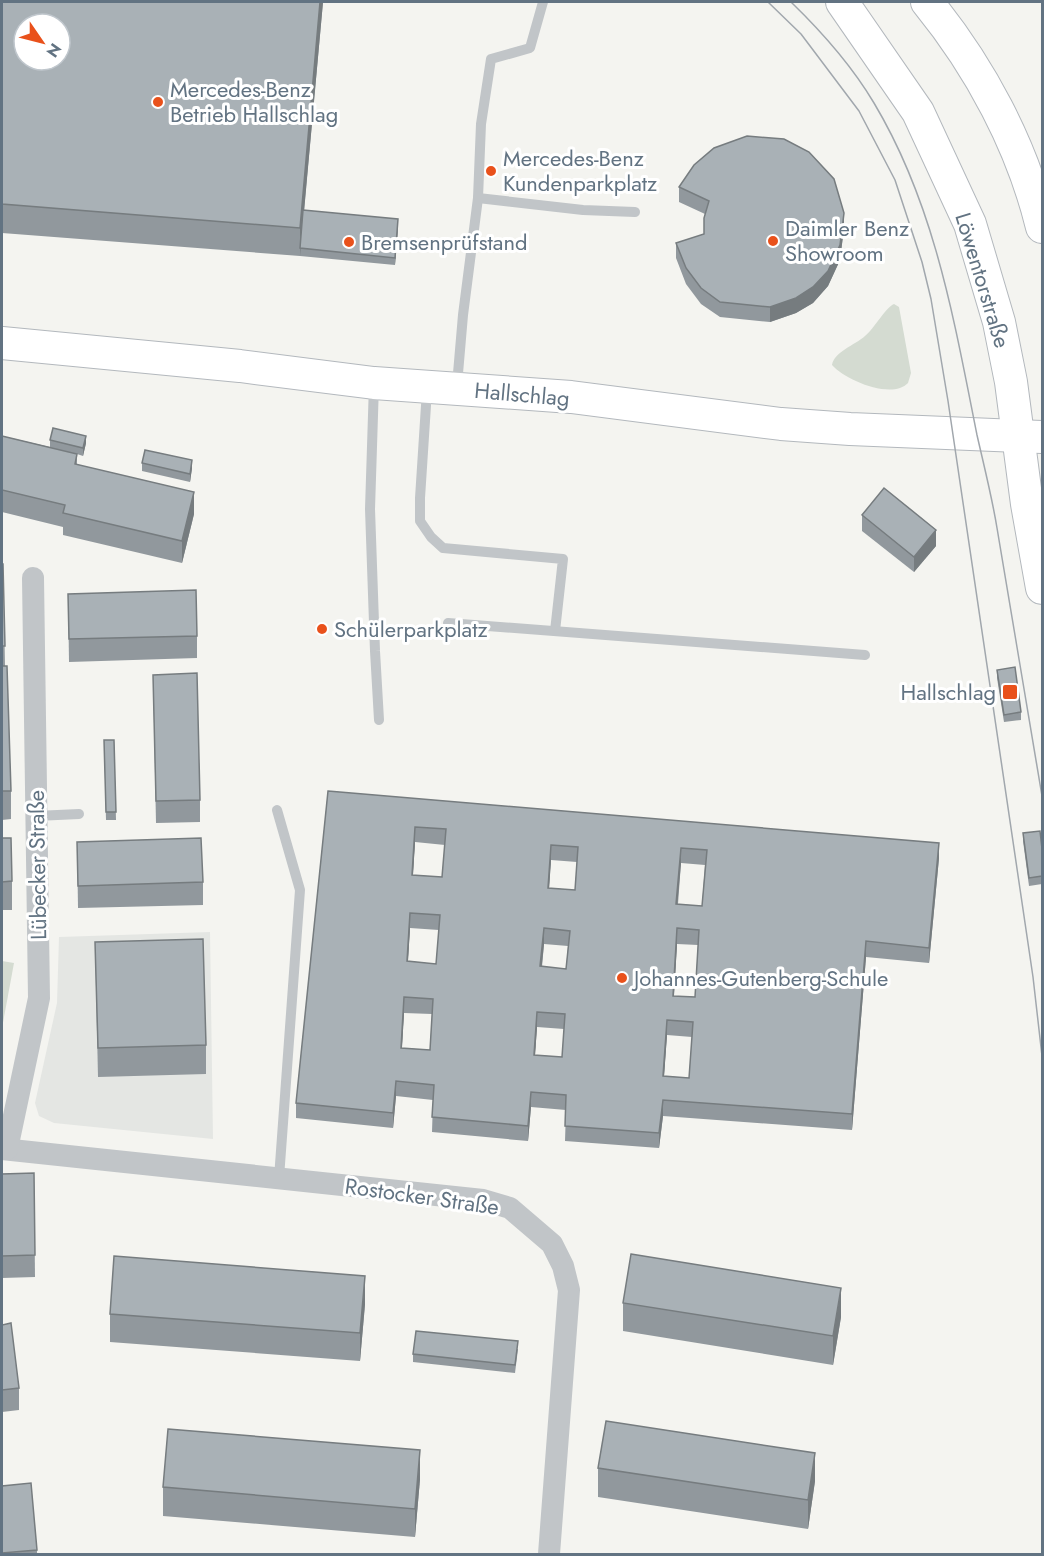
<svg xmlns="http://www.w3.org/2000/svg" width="1044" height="1556" font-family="Jost,sans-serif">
  <rect width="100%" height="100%" fill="#f4f4f0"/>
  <path fill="#e4e6e3" d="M210 932 213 1139 54 1123 39 1116 35 1103 57 1003 59 937Z"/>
  <g fill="#d4dbd1">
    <path d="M894 304 899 307 911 373 908 383C892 400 845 380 832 365 834 352 855 345 865 336 874 329 886 307 894 304Z"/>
    <path d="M2 961 14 963 2 1028Z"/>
  </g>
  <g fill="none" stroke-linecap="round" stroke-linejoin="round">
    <g stroke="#b3b8bd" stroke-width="34">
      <g id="secondary">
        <path d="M842 2 918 112 970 224 999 322 1011 382 1027 504 1042 588"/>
        <path d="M927 2C980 67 1022 145 1042 227"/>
        <path d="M2 343 240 366 374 383 571 397 781 424 850 429 1042 437"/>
      </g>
    </g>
    <g stroke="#c1c5c8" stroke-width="10">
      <path d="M478 198 583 210 635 212"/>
      <path d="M374 384 370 509 375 651 379 720"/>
      <path d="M457 385 463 315 478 198 481 124 491 59 530 48 543 2"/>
      <path d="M427 390 420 498V521L431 537 443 548 563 559 555 631"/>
      <path d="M448 623 865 655"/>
      <path d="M277 810 300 890 279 1178"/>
      <path d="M36 816 79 814"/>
    </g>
    <g stroke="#c1c5c8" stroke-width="22">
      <path d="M2 1149 483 1200 510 1208 552 1244 563 1266 569 1290 549 1554"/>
      <path d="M7 1149 39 998 33 578"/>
    </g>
    <use href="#secondary" stroke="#fff" stroke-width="32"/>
    <g stroke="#a1a7ad" stroke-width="1.5">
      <path d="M768 2 801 34 859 111 895 180 922 262 931 299 948 401 1033 977 1042 1056"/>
      <path d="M791 2C822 32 852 66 874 103 935 205 954 320 977 435 984 466 992 497 997 528 1012 617 1027 707 1042 796"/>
    </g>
  </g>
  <g fill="#91989d" fill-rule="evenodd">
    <path d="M2 2H323L304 210 398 227 395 265 300 256 2 233Z"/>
    <path d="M679 187 844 228 840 260 828 286 813 303 796 313 770 322 720 317 701 304 686 284 676 258V243L704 234 705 214 679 202Z"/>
    <path d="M2 436 50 447V440L86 443 83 456 77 454V465L194 514 182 563 63 535V527L2 512Z"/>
    <path d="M142 463 192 468 190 482 142 471Z"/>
    <path d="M862 515 936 546 914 572 862 531Z"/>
    <path d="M2 564H3L5 666 11 791V819L2 820Z"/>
    <path d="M68 594 197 636V658L69 662Z"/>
    <path d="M997 670 1021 712V720L1004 722 997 678Z"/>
    <path d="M153 675 200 800V822L156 823Z"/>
    <path d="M104 740H114L116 820H106Z"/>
    <path d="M328 791 939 858 929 963 866 957 852 1130 663 1116 659 1148 565 1141 566 1110 531 1107 528 1141 432 1132 433 1100 396 1096 393 1128 296 1118V1103ZM415 842 445 845 442 877 413 875ZM551 860 577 862 575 890 549 888ZM681 863 705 865 702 906 678 904ZM410 928 439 930 436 964 408 961ZM544 944 568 946 566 969 542 967ZM677 944 698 945 695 997 674 996ZM404 1013 432 1014 430 1050 402 1048ZM537 1027 564 1029 562 1057 535 1055ZM667 1035 692 1037 689 1078 664 1076Z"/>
    <path d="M1023 833 1042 849V884L1029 886 1023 841Z"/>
    <path d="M2 838 12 881V910H2Z"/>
    <path d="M77 842 203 882V905L78 908Z"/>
    <path d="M95 942 206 1045V1074L98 1077Z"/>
    <path d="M34 1173 35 1277 2 1278V1174Z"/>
    <path d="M623 1303 841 1317 833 1365 623 1331Z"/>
    <path d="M365 1304 360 1361 110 1342V1314Z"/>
    <path d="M2 1325 19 1388V1410L2 1412Z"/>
    <path d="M518 1349 515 1373 413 1362V1354Z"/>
    <path d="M598 1468 815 1481 808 1529 598 1497Z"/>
    <path d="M420 1479 415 1537 163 1516V1487Z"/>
    <path d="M2 1486 37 1550V1554H2Z"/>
  </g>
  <g fill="#767c7f">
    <path d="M320 2H323L300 256V228Z"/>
    <path d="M844 213V228L840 260 828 286 813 303 796 313 770 322V307Z"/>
    <path d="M398 219V227L395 265V258Z"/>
    <path d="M86 436V443L83 456V448Z"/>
    <path d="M192 460V468L190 482V474Z"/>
    <path d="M194 492V514L182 563V541Z"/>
    <path d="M936 530V546L914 572V557Z"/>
    <path d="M415 827V842L412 890V875Z"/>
    <path d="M939 843V858L929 963V948Z"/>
    <path d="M551 845V860L548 904V888Z"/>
    <path d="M681 848V863L676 919V904Z"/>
    <path d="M410 913V928L407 976V961Z"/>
    <path d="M544 928V944L540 982V966Z"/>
    <path d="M677 928V944L673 1011V996Z"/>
    <path d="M866 941V957L852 1130V1114Z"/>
    <path d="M404 997V1013L401 1063V1048Z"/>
    <path d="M537 1012V1027L534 1070V1055Z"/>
    <path d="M667 1020V1035L663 1091V1076Z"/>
    <path d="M396 1081V1096L393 1128V1113Z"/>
    <path d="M531 1092V1107L528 1141V1126Z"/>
    <path d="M663 1100V1116L659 1148V1133Z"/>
    <path d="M365 1276V1304L360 1361V1333Z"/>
    <path d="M841 1288V1317L833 1365V1336Z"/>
    <path d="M420 1450V1479L415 1537V1509Z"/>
    <path d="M815 1453V1481L808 1529V1500Z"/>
  </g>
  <g fill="#a9b1b6" stroke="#767c7f" stroke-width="1.5" fill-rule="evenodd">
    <path d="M2 2H320L300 228 2 204ZM24 24H60V60H24Z"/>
    <path d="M747 136 784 139 809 152 834 179 844 213 840 245 828 271 813 287 796 298 770 307 720 302 701 288 686 268 676 243 704 234V218L709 201 679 187 694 165 714 148Z"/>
    <path d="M303 210 398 219 395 258 300 248Z"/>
    <path d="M53 428 86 436 83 448 50 440Z"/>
    <path d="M2 436 77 454 75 464 194 492 182 541 63 513 65 505 2 490Z"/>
    <path d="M145 450 192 460 190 474 142 463Z"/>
    <path d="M884 488 936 530 914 557 862 515Z"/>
    <path d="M2 564H3L5 646H2Z"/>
    <path d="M196 590 197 636 69 639 68 594Z"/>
    <path d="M2 666H7L11 791H2Z"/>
    <path d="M1015 667 1021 712 1004 715 997 670Z"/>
    <path d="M197 673 200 800 156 801 153 675Z"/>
    <path d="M104 740H114L116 812H106Z"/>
    <path d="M328 791 939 843 929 948 866 941 852 1114 663 1100 659 1133 565 1126 566 1095 531 1092 528 1126 432 1117 434 1085 396 1081 393 1113 296 1103ZM415 827 446 829 442 877 412 875ZM551 845 578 847 575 890 548 888ZM681 848 707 850 702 906 676 904ZM410 913 440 915 436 964 407 961ZM544 928 570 931 566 969 540 966ZM677 928 699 930 695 997 673 996ZM404 997 433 999 430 1050 401 1048ZM537 1012 565 1014 562 1057 534 1055ZM667 1020 693 1022 689 1078 663 1076Z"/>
    <path d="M1040 831 1042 849V876L1029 878 1023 833Z"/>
    <path d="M2 838H11L12 881 2 882Z"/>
    <path d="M201 838 203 882 78 886 77 842Z"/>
    <path d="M203 939 206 1045 98 1048 95 942Z"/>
    <path d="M34 1173 35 1255 2 1256V1174Z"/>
    <path d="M631 1254 841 1288 833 1336 623 1303Z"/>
    <path d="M114 1256 365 1276 360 1333 110 1314Z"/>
    <path d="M11 1323 19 1388 2 1390V1325Z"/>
    <path d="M416 1331 518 1341 515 1365 413 1354Z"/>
    <path d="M606 1421 815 1453 808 1500 598 1468Z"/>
    <path d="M168 1429 420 1450 415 1509 163 1487Z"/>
    <path d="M31 1483 37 1550 2 1553V1486Z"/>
  </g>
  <g fill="#e9511b" stroke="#fff" stroke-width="2">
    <circle cx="158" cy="102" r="6"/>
    <circle cx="491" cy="171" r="6"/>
    <circle cx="773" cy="241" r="6"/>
    <circle cx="349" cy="242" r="6"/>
    <circle cx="322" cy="629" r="6"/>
    <rect x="1002" y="684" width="16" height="16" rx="3"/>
    <circle cx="622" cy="978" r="6"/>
  </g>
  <g text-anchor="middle" stroke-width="6" stroke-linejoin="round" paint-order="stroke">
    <g font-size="22" fill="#627382" stroke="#fff" text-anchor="start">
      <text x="170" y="97">Mercedes-Benz<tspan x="170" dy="25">Betrieb Hallschlag</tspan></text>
      <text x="503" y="166">Mercedes-Benz<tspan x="503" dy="25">Kundenparkplatz</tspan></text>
      <text x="785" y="236">Daimler Benz<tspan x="785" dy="25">Showroom</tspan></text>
      <text x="361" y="250">Bremsenprüfstand</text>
      <text x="334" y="637">Schülerparkplatz</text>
      <text x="996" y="700" text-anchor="end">Hallschlag</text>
      <text x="634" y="986">Johannes-Gutenberg-Schule</text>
    </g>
    <g font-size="22" fill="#627382" stroke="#fff">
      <text transform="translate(983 280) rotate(73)" y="8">Löwentorstraße</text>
      <text transform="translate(522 394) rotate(5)" y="8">Hallschlag</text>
      <text transform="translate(37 865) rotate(-91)" y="8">Lübecker Straße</text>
      <text transform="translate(422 1196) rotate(8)" y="8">Rostocker Straße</text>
    </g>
  </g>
  <rect width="1044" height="1556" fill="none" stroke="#627382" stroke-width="6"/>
  <g transform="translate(42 42) rotate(125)"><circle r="28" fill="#ffffff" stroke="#c0c7cd" stroke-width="1.5"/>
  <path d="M0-4.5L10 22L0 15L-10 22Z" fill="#e9511b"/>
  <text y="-9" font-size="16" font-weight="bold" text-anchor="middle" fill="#627382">N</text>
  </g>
</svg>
